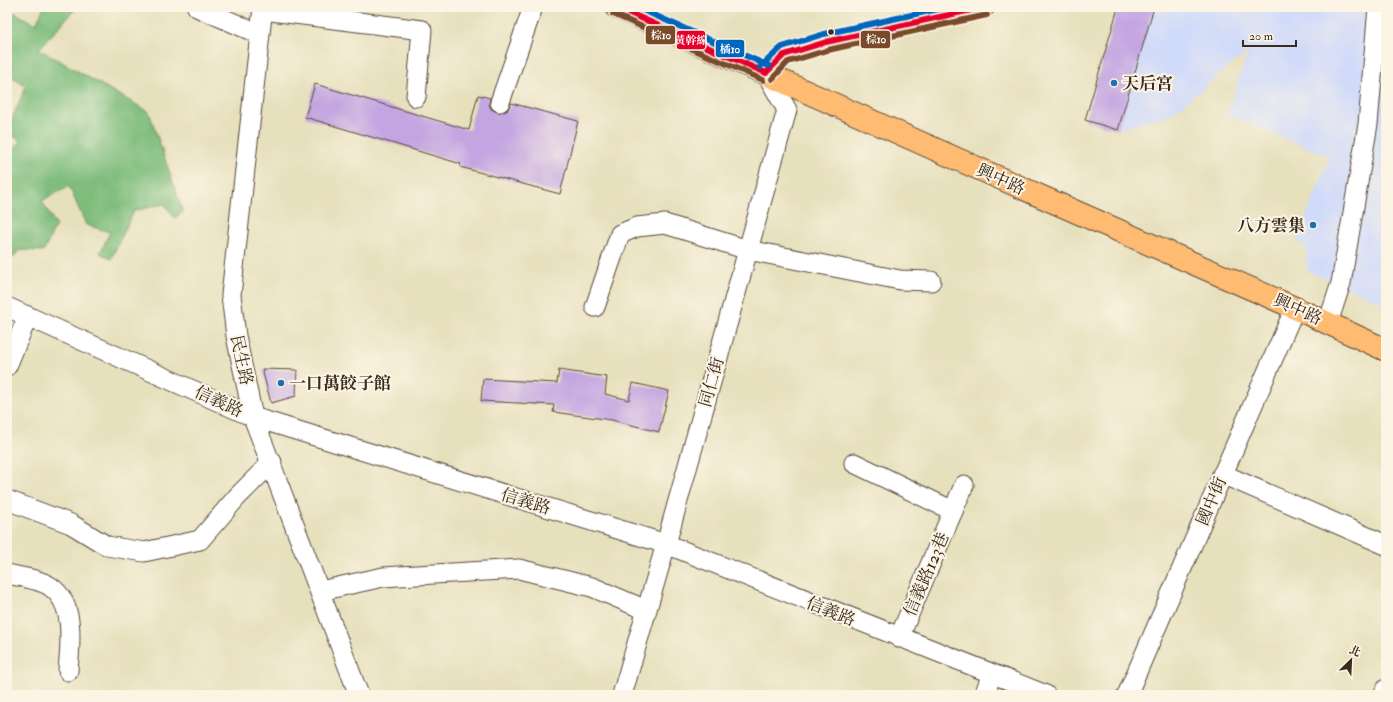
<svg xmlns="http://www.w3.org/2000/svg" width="1393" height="702" font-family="'IM FELL Double Pica','Noto Serif TC',serif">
  <rect width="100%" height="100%" fill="#fcf5e5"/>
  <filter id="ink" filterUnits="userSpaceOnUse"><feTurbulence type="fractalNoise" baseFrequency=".025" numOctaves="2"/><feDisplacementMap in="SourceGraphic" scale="8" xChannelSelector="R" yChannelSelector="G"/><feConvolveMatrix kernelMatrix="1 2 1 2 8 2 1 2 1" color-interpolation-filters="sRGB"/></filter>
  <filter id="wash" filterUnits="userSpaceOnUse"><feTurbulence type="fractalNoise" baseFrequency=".012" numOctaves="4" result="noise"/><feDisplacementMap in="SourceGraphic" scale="16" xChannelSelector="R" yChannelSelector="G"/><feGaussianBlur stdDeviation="0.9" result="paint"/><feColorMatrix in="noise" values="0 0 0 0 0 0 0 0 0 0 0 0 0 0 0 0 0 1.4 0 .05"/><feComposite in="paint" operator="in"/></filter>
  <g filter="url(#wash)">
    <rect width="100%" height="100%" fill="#e7e0bd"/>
    <path fill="#d0daf9" d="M1154 7H1381L1386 52V304L1308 271 1305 245 1296 242 1330 157 1227 115 1248 51 1173 113 1118 130Z"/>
    <path fill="#7fbd7d" stroke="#5d744e" d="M44 7H77L39 49 149 112 183 212 175 218 164 204 134 211 111 259 100 253 110 232 86 225 69 186 42 201 56 225 44 251 19 250 13 258 7 256V159L20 140 7 133V131L26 86 7 73V9L36 24Z"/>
    <g id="blocks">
      <g fill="#c3a5e1">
        <path d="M1132 7H1154L1118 130 1085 120 1118 8Z"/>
        <path d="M315 84 469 130 478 95 490 98 489 104 491 109 497 112 507 111 511 103 578 121 560 194 460 167 461 164 305 117Z"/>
        <path d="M262 369 297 370 296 396 271 403Z"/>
        <path d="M559 370 607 377 605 394 629 400 633 383 669 391 659 432 612 420 553 412 554 405 481 401 483 379 557 383Z"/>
      </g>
    </g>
  </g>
  <g filter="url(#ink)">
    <use href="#blocks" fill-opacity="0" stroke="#554536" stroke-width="1"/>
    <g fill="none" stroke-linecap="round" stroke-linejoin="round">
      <g stroke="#554536" stroke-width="21">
        <g id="minor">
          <path d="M197 7 259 34"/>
          <path d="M263 7 231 295 236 336 253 417 359 695"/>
          <path d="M263 10 422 30 416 97"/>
          <path d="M500 102 533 7"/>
          <path d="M7 307 253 417 666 544 1046 695"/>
          <path d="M595 307 620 234 637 227 665 224 748 250 900 280 931 281"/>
          <path d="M1328 323 1341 283 1368 124 1378 7"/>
          <path d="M7 366 28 316"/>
          <path d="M854 463 953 511"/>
          <path d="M1222 474 1386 545"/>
          <path d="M7 500 71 524 107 546 144 552 200 540 237 497 272 462"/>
          <path d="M7 574C20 577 40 579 51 587 76 605 70 645 68 671"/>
          <path d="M320 591 383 577 519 569 592 587 646 610"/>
          <path d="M899 638 964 485"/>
          <path d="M622 695 666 544 787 110 766 73 784 55 826 42 985 7"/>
          <path d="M984 695 992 674"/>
          <path d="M1127 695 1295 308"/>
          <path d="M1383 695 1386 689"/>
        </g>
      </g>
      <g stroke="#554536" stroke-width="24">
        <path id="major" d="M616 7 1049 200 1295 308 1386 350"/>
      </g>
      <use href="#minor" stroke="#fff" stroke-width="19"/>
      <use href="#major" stroke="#febb71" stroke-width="22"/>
      <g stroke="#fcf5e5" stroke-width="9">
        <g id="bus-1">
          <path d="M616 7 766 73"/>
          <path d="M766 73 784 55 826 42 985 7"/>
        </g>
      </g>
      <g stroke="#fcf5e5" stroke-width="9">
        <g id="bus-2">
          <path d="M613 14 763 80"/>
          <path d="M772 79 788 62 828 50 987 15"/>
        </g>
      </g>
      <g stroke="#fcf5e5" stroke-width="9">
        <g id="bus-3">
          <path d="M636 7 769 66"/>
          <path d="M760 67 782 47 824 34 948 7"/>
        </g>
      </g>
      <use href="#bus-1" stroke="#e4002b" stroke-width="6"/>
      <use href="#bus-2" stroke="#7a4b2a" stroke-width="6"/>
      <use href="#bus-3" stroke="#0065bd" stroke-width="6"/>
    </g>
  </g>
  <circle fill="#3b2a1e" stroke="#fcf5e5" stroke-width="1.5" cx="831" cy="32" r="3.5"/>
  <g fill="#1f6fb2" stroke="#fcf5e5" stroke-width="1.5">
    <circle cx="1114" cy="83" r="4"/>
    <circle cx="1313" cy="225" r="4"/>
    <circle cx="281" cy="383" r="4"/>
  </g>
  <g text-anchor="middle" stroke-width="4" stroke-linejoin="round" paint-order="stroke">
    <g font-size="17" font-weight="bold" fill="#3b2a1e" stroke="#fcf5e5" text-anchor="start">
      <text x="1122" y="89">天后宮</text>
      <text x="1305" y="231" text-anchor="end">八方雲集</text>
      <text x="289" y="389">一口萬餃子館</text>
    </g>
    <g font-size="17" fill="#3b2a1e" stroke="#fcf5e5">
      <text transform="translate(1001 179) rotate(24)" y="6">興中路</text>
      <text transform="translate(1298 309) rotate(24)" y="6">興中路</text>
      <text transform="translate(242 360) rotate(78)" y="6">民生路</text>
      <text transform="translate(711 382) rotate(-74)" y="6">同仁街</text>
      <text transform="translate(219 401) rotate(25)" y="6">信義路</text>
      <text transform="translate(526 501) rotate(17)" y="6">信義路</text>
      <text transform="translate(1211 501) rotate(-67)" y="6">國中街</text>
      <text transform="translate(926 574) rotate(-67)" y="6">信義路123巷</text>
      <text transform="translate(831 611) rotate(22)" y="6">信義路</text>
    </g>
  </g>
  <g stroke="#fcf5e5" stroke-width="1.5">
    <rect x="645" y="25" width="31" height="20" rx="4" fill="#7a4b2a"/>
    <rect x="860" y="30" width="31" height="19" rx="4" fill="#7a4b2a"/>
    <rect x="676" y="30" width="30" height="20" rx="4" fill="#e4002b"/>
    <rect x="715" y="39" width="30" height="19" rx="4" fill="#0065bd"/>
  </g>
  <g font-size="11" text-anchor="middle" font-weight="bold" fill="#fff">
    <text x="661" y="39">棕10</text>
    <text x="876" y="43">棕10</text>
    <text x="691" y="44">黃幹線</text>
    <text x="730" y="53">橘10</text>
  </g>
  <rect width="1393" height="702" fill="none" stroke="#fcf5e5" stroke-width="24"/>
  <g transform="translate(1351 660) rotate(24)" stroke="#fcf5e5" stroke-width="3" paint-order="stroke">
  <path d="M0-3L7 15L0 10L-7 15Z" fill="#3b2a1e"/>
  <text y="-6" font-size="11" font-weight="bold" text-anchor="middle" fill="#3b2a1e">北</text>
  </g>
  <path d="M1243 40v6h53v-6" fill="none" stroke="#3b2a1e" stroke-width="2"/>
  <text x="1249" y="40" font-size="12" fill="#3b2a1e" stroke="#fcf5e5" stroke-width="3" paint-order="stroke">20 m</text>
</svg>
